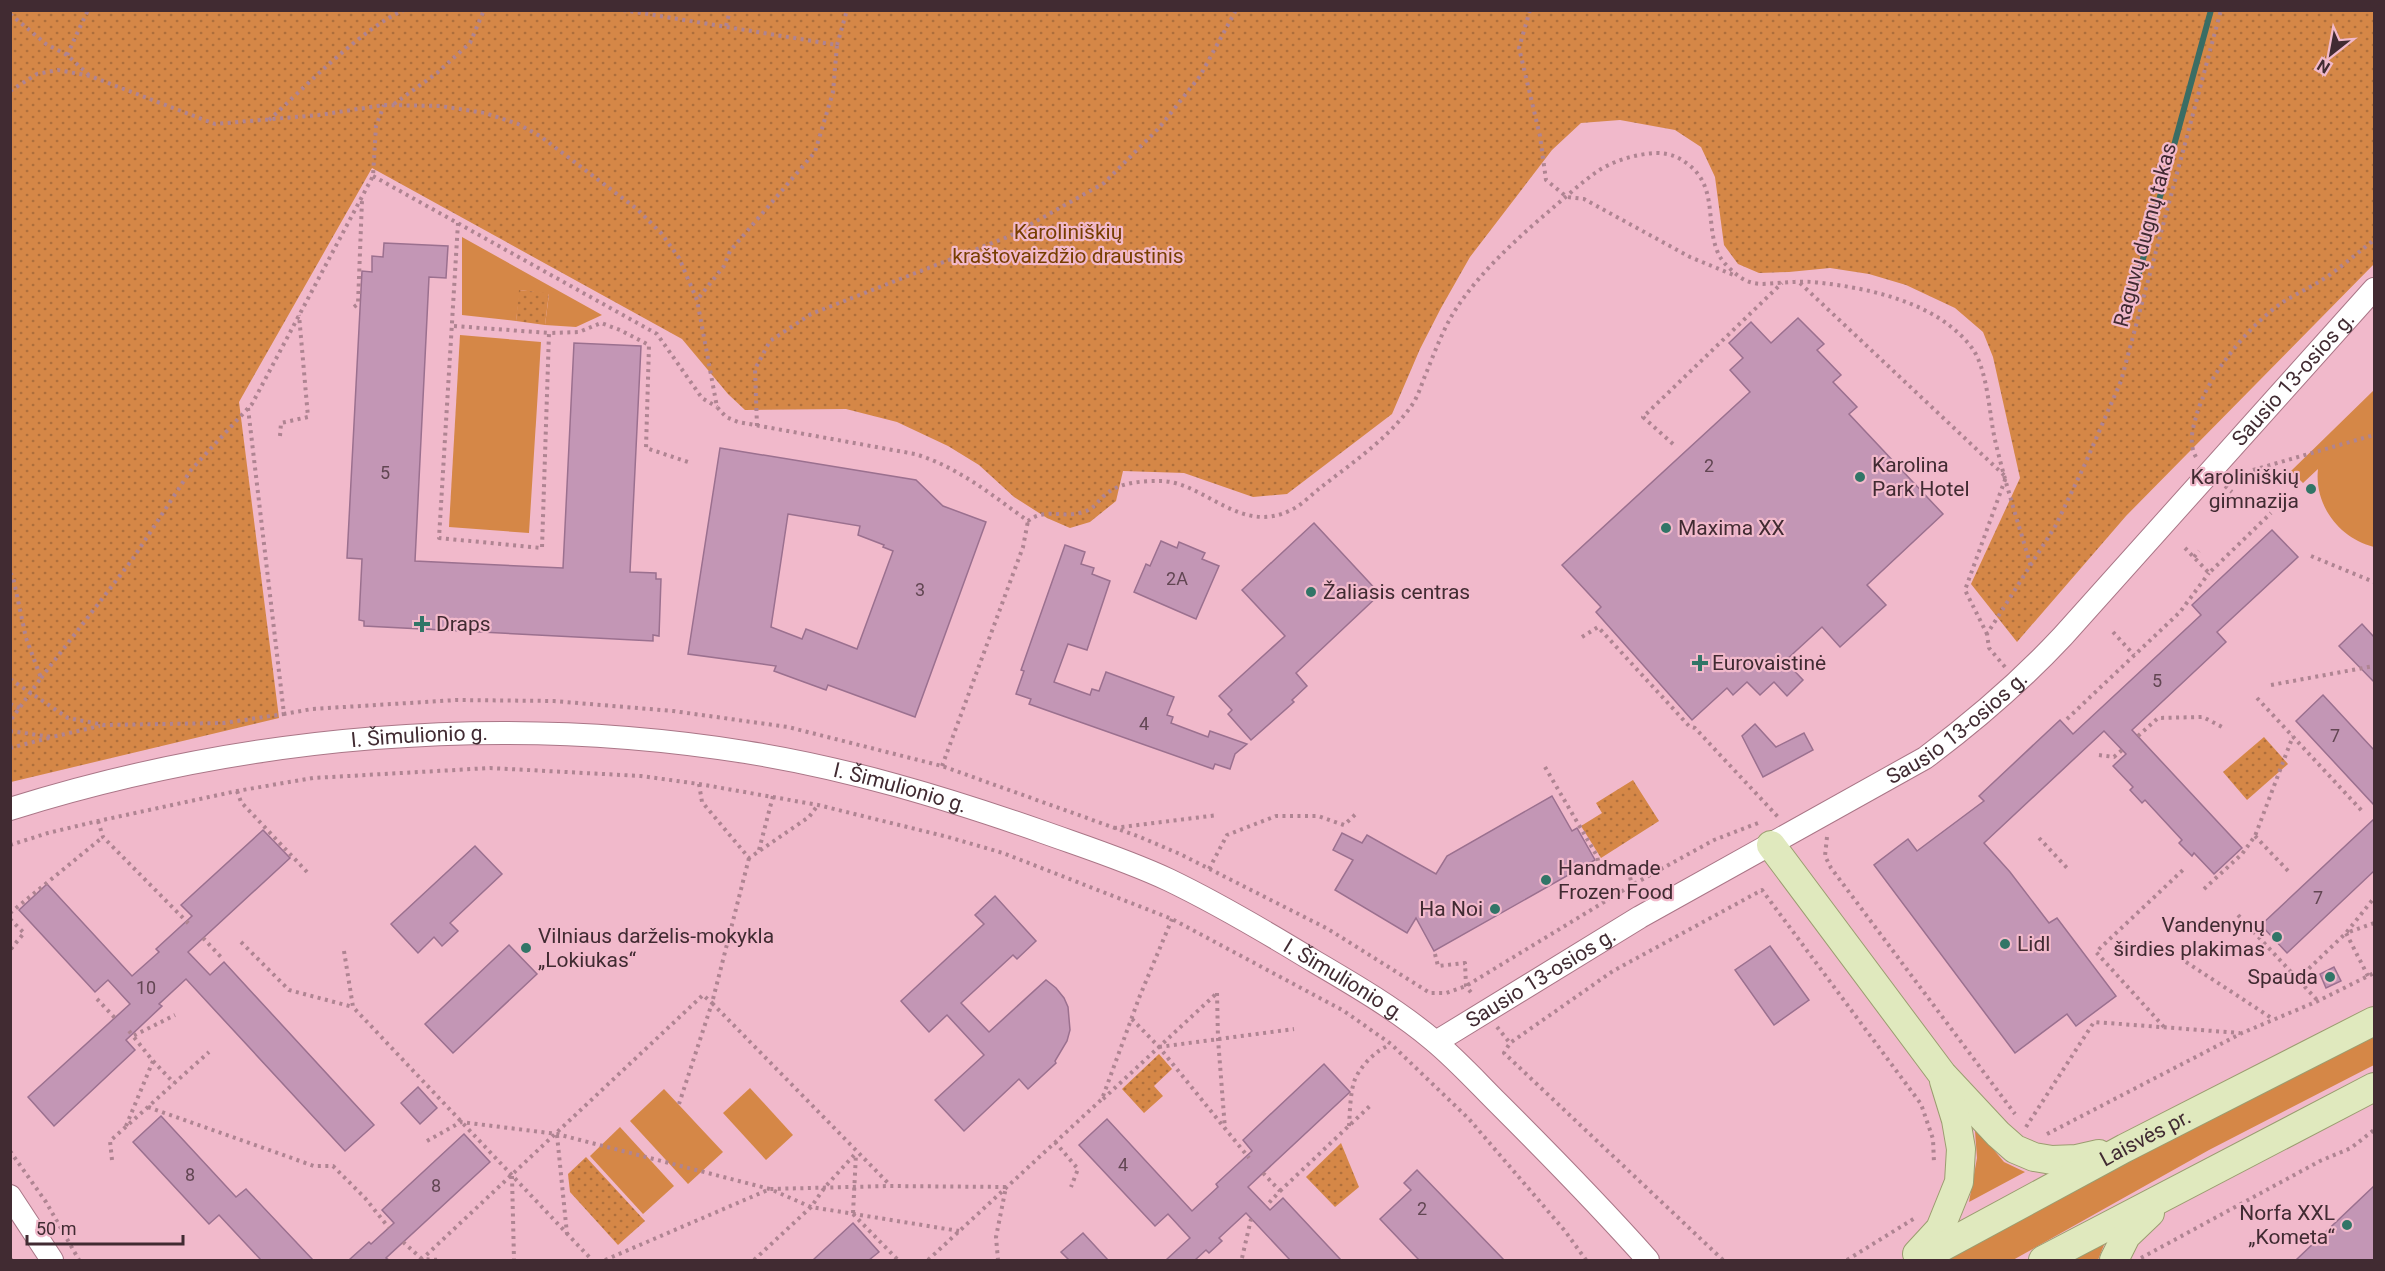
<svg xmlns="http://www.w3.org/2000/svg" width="2385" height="1271" font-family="Roboto,sans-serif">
  <defs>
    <pattern id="park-dots" width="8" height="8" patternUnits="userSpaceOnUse" patternTransform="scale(1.5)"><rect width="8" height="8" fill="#d58747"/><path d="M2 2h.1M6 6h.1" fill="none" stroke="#ae6f3c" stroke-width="1.8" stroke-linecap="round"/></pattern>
  </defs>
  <rect width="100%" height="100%" fill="#f1b9cb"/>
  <g fill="#d58747">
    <path d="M462 237 602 315 576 327 545 325 549 294 520 290 516 321 462 315Z"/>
    <path d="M460 335 541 342 529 533 449 527Z"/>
    <path d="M2374 390V547C2339 538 2314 505 2318 469L2303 483 2291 471Z"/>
    <path d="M2374 1034V1065L2209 1150 2013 1260H1944L2002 1227Z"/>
    <path d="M750 1088 793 1135 766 1160 723 1113Z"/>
    <path d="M664 1089 723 1152 688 1184 630 1121Z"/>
    <path d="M620 1127 674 1186 643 1214 590 1156Z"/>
    <path d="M1977 1130 2004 1162 2025 1172 1969 1202 1977 1158 1975 1131Z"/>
    <path d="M2108 1235 2098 1260H2062Z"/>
  </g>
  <g fill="url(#park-dots)">
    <path d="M10 11H2374V264L2126 516 2017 642 1971 584 2020 478 1993 357 1983 332 1955 308 1906 285 1869 274 1830 268 1789 272 1759 273 1738 264 1724 245 1715 177 1701 147 1675 130 1620 120 1581 123 1552 150 1470 257 1441 308 1420 349 1392 414 1287 494 1253 497 1184 473 1123 471 1116 501 1090 522 1070 528 1047 518 1014 497 979 465 948 446 897 422 846 409 745 410 728 394 682 339 372 168 239 402 279 718 11 782Z"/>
    <path d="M519 290 549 293 545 325 516 321Z"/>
    <path d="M2264 737 2288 764 2247 800 2223 772Z"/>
    <path d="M1633 780 1659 821 1601 858 1581 826 1602 813 1596 803Z"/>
    <path d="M1159 1054 1172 1069 1154 1086 1163 1096 1144 1113 1122 1089Z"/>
    <path d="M1341 1143 1359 1187 1335 1207 1306 1177Z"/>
    <path d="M586 1157 645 1221 618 1245 570 1192 568 1174Z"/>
  </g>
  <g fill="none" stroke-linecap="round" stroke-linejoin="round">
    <path stroke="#3a6d64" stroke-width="6" d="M2135 288 2211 10"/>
  </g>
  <g fill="#c396b5" stroke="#9b708f" stroke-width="1.5" fill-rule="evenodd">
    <path d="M384 243 448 246 446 278 429 277 415 561 563 568 574 343 641 346 630 572 656 573V579H661L659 636 653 635V641L364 626V621L359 620 362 559 347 558 362 271 372 272V256L383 257Z"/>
    <path d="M1798 318 1824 344 1817 350 1841 375 1833 382 1857 407 1849 414 1943 514 1867 585 1886 605 1840 647 1822 627 1785 661 1803 680 1787 696 1774 682 1760 695 1747 682 1733 695 1727 688 1692 720 1596 612 1601 607 1562 565 1750 392 1730 370 1743 358 1729 343 1751 322 1771 343Z"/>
    <path d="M720 448 916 480 943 506 986 522 915 717 828 685 826 690 804 682 774 671 776 666 688 654ZM788 514 860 526 858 535 884 545 883 547 893 551 857 649 806 629 802 639 771 627Z"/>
    <path d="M1314 523 1380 594 1296 673 1307 686 1292 700 1294 702 1251 740 1228 714 1232 710 1219 696 1285 636 1242 590Z"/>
    <path d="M2272 530 2298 557 2217 632 2226 642 2132 730 2242 848 2214 874 2194 853 2192 856 2179 843 2182 840 2145 800 2142 803 2130 790 2133 787 2113 766 2126 754 2104 731 1984 843 2010 872 2049 923 2057 918 2116 996 2076 1026 2067 1014 2015 1053 1874 865 1908 839 1917 851 1984 801 1979 796 2060 720 2073 734 2201 615 2192 605Z"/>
    <path d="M1161 541 1177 548 1179 542 1205 553 1202 559 1219 566 1196 619 1134 592 1146 564 1150 566Z"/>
    <path d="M1065 545 1085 552 1081 564 1094 568 1092 574 1110 581 1087 650 1068 644 1054 682 1090 695 1092 689 1099 691 1106 672 1174 697 1167 715 1173 717 1171 723 1208 737 1210 731 1247 744 1235 754 1230 769 1215 764 1213 769 1029 704 1031 699 1016 694 1024 671 1021 670Z"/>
    <path d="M2362 624 2374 637V682L2339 646Z"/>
    <path d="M2323 695 2374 750V805L2296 721Z"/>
    <path d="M1755 724 1776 747 1804 733 1813 750 1763 777 1742 736Z"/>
    <path d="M1552 796 1572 831 1577 828 1595 860 1434 951 1416 918 1407 933 1335 890 1353 860 1333 850 1342 833 1362 843 1367 835 1436 874 1447 856Z"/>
    <path d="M2374 819V871L2287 953 2261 925Z"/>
    <path d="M263 830 290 858 188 952 210 975 224 962 374 1125 345 1151 186 979 159 1004 162 1006 126 1040 135 1050 54 1126 28 1097 130 1004 108 980 95 992 19 910 47 884 132 976 159 952 156 949 192 916 181 905Z"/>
    <path d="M475 846 502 874 450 923 458 931 442 946 434 937 418 953 391 924Z"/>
    <path d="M995 896 1036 941 1017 959 1013 955 961 1003 989 1032 1046 980 1056 988 1064 998 1068 1007 1070 1030 1067 1041 1055 1061 1056 1063 1028 1089 1019 1079 964 1131 935 1100 984 1055 947 1015 929 1032 901 1001 984 924 975 915Z"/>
    <path d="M509 945 537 974 453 1053 425 1024Z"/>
    <path d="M1770 946 1809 1000 1774 1025 1735 970Z"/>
    <path d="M2334 967 2341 981 2326 988 2320 974Z"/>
    <path d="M1324 1064 1350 1092 1248 1187 1270 1210 1283 1198 1341 1260H1290L1246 1213 1219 1238 1222 1241 1209 1253 1206 1250 1195 1260H1166L1190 1238 1168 1214 1155 1226 1079 1145 1107 1119 1192 1211 1218 1187 1216 1184 1252 1151 1243 1140Z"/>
    <path d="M418 1087 437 1108 420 1124 401 1103Z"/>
    <path d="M161 1116 236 1197 246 1189 313 1260H261L219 1215 209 1224 133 1142Z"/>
    <path d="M464 1134 490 1162 386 1258 389 1260H349L369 1242 371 1244 394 1223 382 1210Z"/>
    <path d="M1417 1170 1504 1260H1419L1380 1219 1411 1190 1404 1183Z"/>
    <path d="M2374 1186V1260H2296Z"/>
    <path d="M853 1223 879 1252 869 1260H813Z"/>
    <path d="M1083 1233 1108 1260H1069L1061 1252Z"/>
  </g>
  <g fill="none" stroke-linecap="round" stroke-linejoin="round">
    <g stroke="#aa7687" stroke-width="24">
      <g id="minor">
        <path id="s1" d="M10 809C246 735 501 713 745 752 847 768 946 798 1043 832 1085 847 1129 861 1169 880 1219 904 1266 932 1312 960 1353 984 1396 1009 1433 1040 1456 1059 1477 1082 1498 1103 1549 1154 1600 1206 1648 1260"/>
        <path id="s2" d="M1436 1042 1640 917 1925 758C1976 720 2020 682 2063 636L2374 289"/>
        <path d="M10 1196 52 1260"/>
      </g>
    </g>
    <g stroke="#9b9d70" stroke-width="30">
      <g id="major">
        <path d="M1771 845 1942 1074 1998 1134 2015 1149 2034 1157 2052 1160 2077 1159 2099 1154"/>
        <path d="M1917 1254 1940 1229 1959 1182 1961 1149 1956 1120 1944 1081"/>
        <path id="s3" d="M1918 1260 2125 1148 2374 1021"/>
        <path d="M2043 1260 2374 1087"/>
        <path d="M2114 1260 2126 1236 2150 1213"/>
      </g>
    </g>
    <g stroke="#af8492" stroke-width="4" stroke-dasharray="3 4.5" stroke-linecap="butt">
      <path d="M623 10 837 45 833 92 815 152 730 251 724 266 697 300"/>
      <path d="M1530 10 1519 48 1540 136 1546 180 1567 197 1584 199 1690 257 1736 276"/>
      <path d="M10 14 46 44 67 55 90 76"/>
      <path d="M726 26 730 10"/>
      <path d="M837 45 847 10"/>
      <path d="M67 55 88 10"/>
      <path d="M10 91 37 74 58 70 90 76 215 124 319 115 384 105 440 106 485 113 518 124 540 136 637 209 661 233 679 258 697 300 717 407 726 417 738 422 915 454C958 467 992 495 1028 521 1046 507 1063 519 1083 512 1095 509 1096 502 1105 495 1119 482 1142 481 1160 481 1204 481 1240 536 1291 510 1302 505 1311 495 1320 488 1352 463 1389 438 1412 405 1419 395 1422 382 1427 371 1435 351 1443 330 1454 312 1480 271 1519 237 1555 206 1568 195 1581 183 1595 173 1612 161 1635 154 1656 153 1670 153 1679 157 1689 165 1718 188 1705 223 1718 253 1722 262 1729 268 1736 274 1744 281 1753 284 1763 284 1783 283 1802 280 1822 283 1874 289 1939 304 1972 348 1988 370 1989 414 1995 440 2005 483 2019 525 2031 567"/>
      <path d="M394 104 437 73 470 43 484 10"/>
      <path d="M269 120C305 87 361 29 404 10"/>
      <path d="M373 176 657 334 702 398 717 407"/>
      <path d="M458 223 439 538 542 548 549 333 579 332 601 323 620 330 649 345 646 448 688 462"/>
      <path d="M1800 283 2006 477 1965 590 1987 634"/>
      <path d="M354 307 358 304 362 200"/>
      <path d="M454 326 549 333"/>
      <path d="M248 408 284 714 312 709 457 700 554 701 673 711 788 727 942 766 1140 837 1180 854 1328 929 1430 993H1446L1466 986 1632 885 1714 840 1758 823"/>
      <path d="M757 426 755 369 770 341 811 314 1010 236 1104 183 1159 128 1200 76 1236 10"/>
      <path d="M280 436 281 423 308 417 299 315"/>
      <path d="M1673 444 1643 417 1782 283"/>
      <path d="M2196 457C2189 445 2192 430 2196 417 2206 377 2249 325 2283 302 2299 292 2316 285 2331 274 2346 263 2360 251 2374 240"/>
      <path d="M2253 470 2374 435"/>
      <path d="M2225 486 2232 492"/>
      <path d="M2185 548 2209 573 2271 513"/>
      <path d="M2311 556 2374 582"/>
      <path d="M2194 557 2199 551"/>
      <path d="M10 573 13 577 26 638 41 678 10 721"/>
      <path d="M2113 632 2134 655"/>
      <path d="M1582 637 1598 627 1689 726 1695 728 1778 817"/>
      <path d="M2005 667 1989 648 1987 634 2056 525 2085 464 2121 381 2221 10"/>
      <path d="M41 678 132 560 191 470 252 404 373 176 376 126 384 105"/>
      <path d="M10 679 68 718 104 725 224 723 284 714"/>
      <path d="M2271 685 2374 666"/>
      <path d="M2257 698 2363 812"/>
      <path d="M10 704 20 708"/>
      <path d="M2067 719 2180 612 2209 573"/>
      <path d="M10 731 52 737 100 726"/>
      <path d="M2138 736 2158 718 2203 717 2224 728"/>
      <path d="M10 748 49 738"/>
      <path d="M2099 755 2114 757 2122 750"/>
      <path d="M942 766 1023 547 1028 521"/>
      <path d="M1545 767 1597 856 1601 874 1628 869 1632 885"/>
      <path d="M699 784 702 802 749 858 809 817 818 805"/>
      <path d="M237 791 241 802 307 872"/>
      <path d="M98 821 103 837 189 924"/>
      <path d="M1114 828 1218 815"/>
      <path d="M2255 836 2290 873"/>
      <path d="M1827 837 1825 856 1831 868 2015 1114"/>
      <path d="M2039 838 2068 869"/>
      <path d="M10 845 48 833 98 821 237 791 313 778 490 768 641 776 699 784 818 805 948 837 1003 853 1172 919 1344 1011 1391 1044 1469 1119 1565 1231 1586 1260"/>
      <path d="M759 850 773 796"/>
      <path d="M749 858 712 1003 890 1185"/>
      <path d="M1209 869 1227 835 1276 816H1318L1344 825 1358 812"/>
      <path d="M2204 889 2242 854 2255 836 2293 736"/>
      <path d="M10 913 103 837"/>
      <path d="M2238 915 2318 1001"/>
      <path d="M10 919 24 933 10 950"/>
      <path d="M203 938 221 957"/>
      <path d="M241 942 289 990 353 1007"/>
      <path d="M344 951 353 1007 592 1260"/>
      <path d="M1435 954 1438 966 1465 963 1466 986 1473 995"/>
      <path d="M2186 962 2273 1019"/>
      <path d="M2368 976 2346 933 2374 923"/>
      <path d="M2298 979 2346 933 2374 898"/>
      <path d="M1217 993 1218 1039 1225 1129"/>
      <path d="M97 999 115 1018"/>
      <path d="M1132 1019 1159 1047 1249 1158"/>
      <path d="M1497 1027 1510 1043"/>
      <path d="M2164 1027 2096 952 2185 868"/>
      <path d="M129 1031 133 1036 175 1015"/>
      <path d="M1159 1047 1294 1029"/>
      <path d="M153 1061 174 1083"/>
      <path d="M1103 1099 1217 993"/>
      <path d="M148 1107 314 1166H333L365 1198 389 1228"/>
      <path d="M126 1126 153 1061 133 1036"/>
      <path d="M1349 1126C1350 1112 1350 1095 1354 1082 1359 1067 1376 1050 1390 1045"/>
      <path d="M2026 1127 2094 1022 2240 1033"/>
      <path d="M2047 1134 2242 1033 2318 1001 2374 973"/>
      <path d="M557 1135 567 1234"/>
      <path d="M427 1141 461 1122 557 1134 770 1189 811 1207 825 1187 856 1153"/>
      <path d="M1055 1142 1078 1169 1071 1187"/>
      <path d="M10 1151 46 1202 79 1260"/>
      <path d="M112 1160 110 1141 209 1052"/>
      <path d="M1263 1173 1280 1191 1266 1206"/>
      <path d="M512 1176 514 1260"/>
      <path d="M1280 1191 1372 1104"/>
      <path d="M853 1213 856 1154"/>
      <path d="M853 1214 898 1260"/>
      <path d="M2313 1218 2320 1211"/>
      <path d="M403 1242 422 1259 440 1260"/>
      <path d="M1242 1258 1251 1219"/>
      <path d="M2141 1258 2320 1161 2351 1148 2374 1130"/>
      <path d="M10 1259 12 1260"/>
      <path d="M421 1260 703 995 712 1003 679 1104"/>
      <path d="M605 1260 770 1189 890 1186 1006 1187 996 1237 998 1260"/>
      <path d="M754 1260 811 1207 959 1231"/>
      <path d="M928 1260 1102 1099 1139 998 1172 919"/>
      <path d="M1723 1260 1504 1053 1510 1043 1613 971 1762 890 1921 1104 1933 1139 1934 1163"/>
      <path d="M1847 1260 1915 1218"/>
    </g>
    <use href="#minor" stroke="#fff" stroke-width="22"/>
    <use href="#major" stroke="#e0e9be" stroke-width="28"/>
  </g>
  <g fill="#317567" stroke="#f1b9cb" stroke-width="2">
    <circle cx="1860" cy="477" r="6"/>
    <circle cx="2311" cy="489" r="6"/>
    <circle cx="1666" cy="528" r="6"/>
    <circle cx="1311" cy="592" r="6"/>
    <path d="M419 615h6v6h6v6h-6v6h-6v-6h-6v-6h6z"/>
    <path d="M1697 654h6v6h6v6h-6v6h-6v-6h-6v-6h6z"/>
    <circle cx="1546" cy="880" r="6"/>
    <circle cx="1495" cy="909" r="6"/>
    <circle cx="2277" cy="937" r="6"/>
    <circle cx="2005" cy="944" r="6"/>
    <circle cx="526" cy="948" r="6"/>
    <circle cx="2330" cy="977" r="6"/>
    <circle cx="2347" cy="1225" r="6"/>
  </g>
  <g text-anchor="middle" stroke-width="4.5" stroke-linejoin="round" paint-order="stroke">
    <g font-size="18" fill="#624653">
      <text x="1709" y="472">2</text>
      <text x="385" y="479">5</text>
      <text x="1177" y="585">2A</text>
      <text x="920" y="596">3</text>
      <text x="2157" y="687">5</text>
      <text x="1144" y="730">4</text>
      <text x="2335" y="742">7</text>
      <text x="2318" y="904">7</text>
      <text x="146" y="994">10</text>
      <text x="1123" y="1171">4</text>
      <text x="190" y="1181">8</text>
      <text x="436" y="1192">8</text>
      <text x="1422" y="1215">2</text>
    </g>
    <g font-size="21" fill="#773e01" stroke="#f1b9cb">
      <text x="1068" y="239">Karoliniškių<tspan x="1068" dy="24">kraštovaizdžio draustinis</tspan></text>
    </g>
    <g font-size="21" fill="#412b32" stroke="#f1b9cb">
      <text transform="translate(2145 235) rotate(-75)" y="7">Raguvų dugnų takas</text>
      <text dy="7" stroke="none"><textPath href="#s2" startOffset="1095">Sausio 13-osios g.</textPath></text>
      <text dy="7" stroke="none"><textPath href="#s2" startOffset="609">Sausio 13-osios g.</textPath></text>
      <text dy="7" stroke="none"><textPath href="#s1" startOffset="417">I. Šimulionio g.</textPath></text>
      <text dy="7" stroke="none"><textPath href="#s1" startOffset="903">I. Šimulionio g.</textPath></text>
      <text dy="7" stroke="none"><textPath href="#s2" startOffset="123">Sausio 13-osios g.</textPath></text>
      <text dy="7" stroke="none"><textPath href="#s1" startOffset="1389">I. Šimulionio g.</textPath></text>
      <text dy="7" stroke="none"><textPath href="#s3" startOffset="258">Laisvės pr.</textPath></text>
    </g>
    <g font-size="21" fill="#412b32" stroke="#f1b9cb" text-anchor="start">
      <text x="1872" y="472">Karolina<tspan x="1872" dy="24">Park Hotel</tspan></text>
      <text x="2299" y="484" text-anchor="end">Karoliniškių<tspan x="2299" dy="24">gimnazija</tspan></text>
      <text x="1678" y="535">Maxima XX</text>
      <text x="1323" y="599">Žaliasis centras</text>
      <text x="436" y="631">Draps</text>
      <text x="1712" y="670">Eurovaistinė</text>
      <text x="1558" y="875">Handmade<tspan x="1558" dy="24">Frozen Food</tspan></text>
      <text x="1483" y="916" text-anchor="end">Ha Noi</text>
      <text x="2265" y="932" text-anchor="end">Vandenynų<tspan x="2265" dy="24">širdies plakimas</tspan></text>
      <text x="538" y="943">Vilniaus darželis-mokykla<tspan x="538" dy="24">„Lokiukas“</tspan></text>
      <text x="2017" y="951">Lidl</text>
      <text x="2318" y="984" text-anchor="end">Spauda</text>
      <text x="2335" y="1220" text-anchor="end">Norfa XXL<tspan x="2335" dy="24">„Kometa“</tspan></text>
    </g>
  </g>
  <rect width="2385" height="1271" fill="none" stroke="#412b32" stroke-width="24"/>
  <g transform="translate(2331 54) rotate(211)" stroke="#f1b9cb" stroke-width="4.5" paint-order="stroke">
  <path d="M0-4.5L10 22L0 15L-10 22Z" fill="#412b32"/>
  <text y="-9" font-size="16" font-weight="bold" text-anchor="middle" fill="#412b32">N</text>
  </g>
  <path d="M27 1235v9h156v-9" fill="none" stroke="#412b32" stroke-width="3"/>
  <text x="36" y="1235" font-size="18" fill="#412b32" stroke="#f1b9cb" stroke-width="4.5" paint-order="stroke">50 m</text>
</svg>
